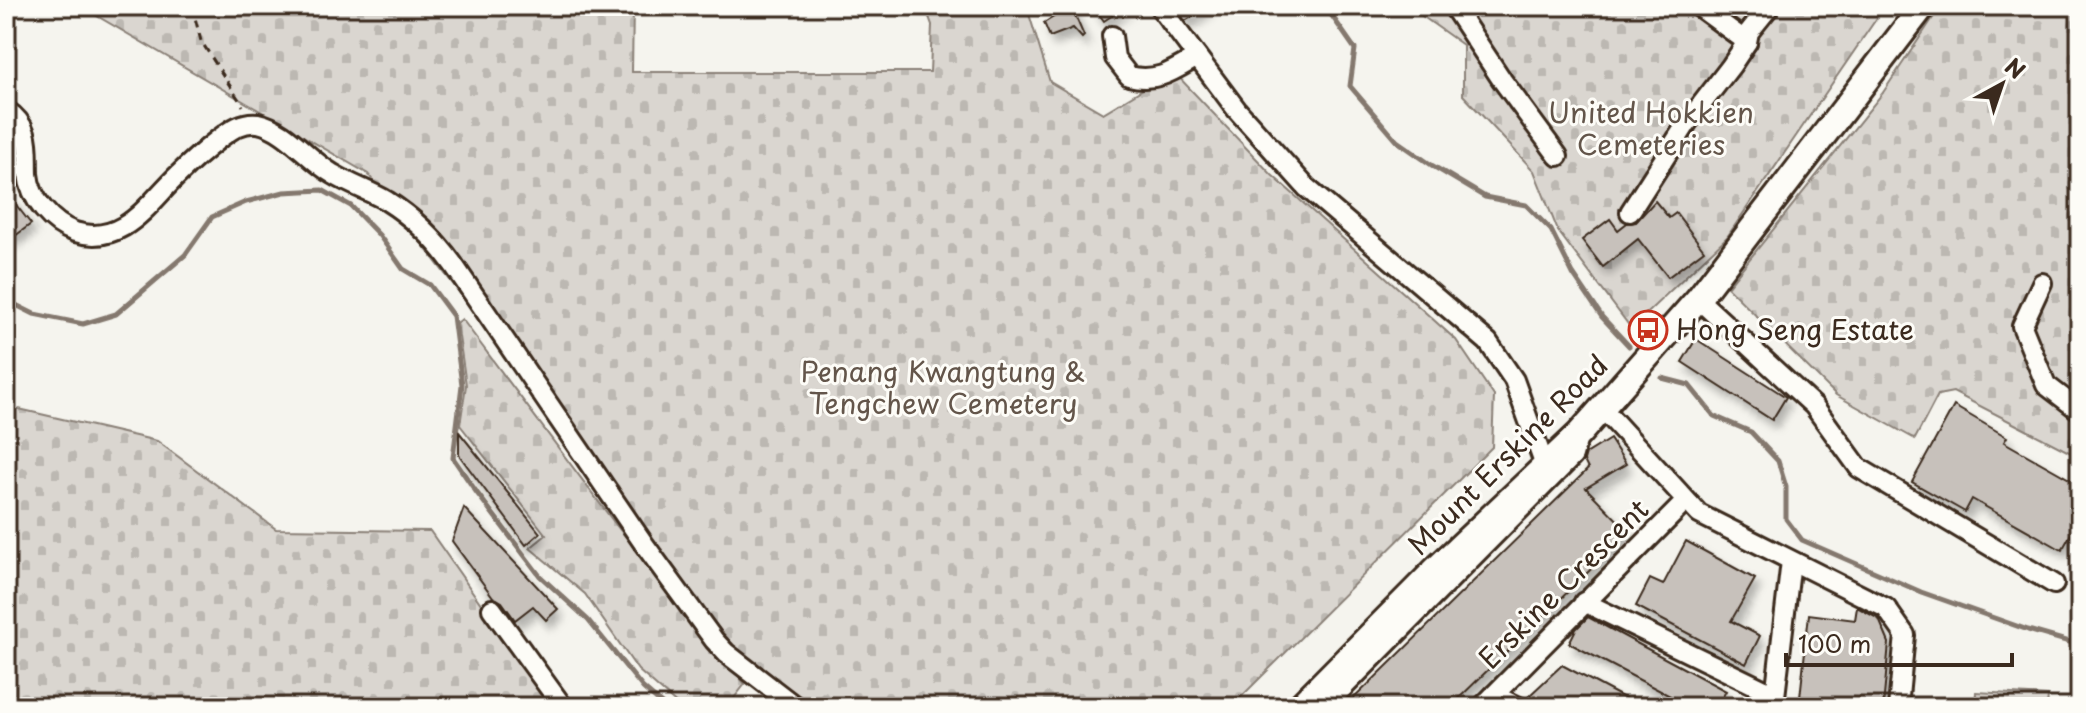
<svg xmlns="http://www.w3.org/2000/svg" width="2086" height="713" font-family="'Playpen Sans',sans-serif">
  <defs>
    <pattern id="cemetery-stones" width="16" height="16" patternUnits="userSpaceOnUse" patternTransform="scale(2)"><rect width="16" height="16" fill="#dad6d0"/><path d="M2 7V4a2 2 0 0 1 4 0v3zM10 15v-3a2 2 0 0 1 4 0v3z" fill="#bcb8b2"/></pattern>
    <filter id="shadow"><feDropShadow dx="5" dy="8" stdDeviation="4" flood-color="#0004"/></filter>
  </defs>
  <rect width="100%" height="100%" fill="#f5f4ee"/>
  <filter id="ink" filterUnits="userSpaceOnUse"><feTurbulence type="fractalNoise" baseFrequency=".0125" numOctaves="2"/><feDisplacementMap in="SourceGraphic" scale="16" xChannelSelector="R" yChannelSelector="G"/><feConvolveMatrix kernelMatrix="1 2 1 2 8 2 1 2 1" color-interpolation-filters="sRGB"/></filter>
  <g filter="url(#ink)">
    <path fill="#dad6d0" stroke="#8a8077" stroke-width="2" d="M1976 692 2048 696 2047 707H1975Z"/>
    <g fill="url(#cemetery-stones)" stroke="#8a8077" stroke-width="2">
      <path d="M80 6H633L632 72H930L932 25 925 6H1038L1029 14 1050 82 1103 113 1173 71 1272 175 1456 340 1494 396 1492 447 1231 707H812L734 648 368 174Z"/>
      <path d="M1408 6H1885L1727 237 1631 328 1558 231 1534 171 1463 95V45Z"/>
      <path d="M1941 6H2080V474L2076 471 2073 454 1953 392 1938 395 1915 439 1836 395 1727 287 1882 94Z"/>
      <path d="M462 319 616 525 745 684 727 707H680L638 670 585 594 530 548 546 535 460 425 466 385 457 323Z"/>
      <path d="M6 406 157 441 276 529 430 531 553 707H6Z"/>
    </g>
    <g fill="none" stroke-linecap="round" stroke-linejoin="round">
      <g stroke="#84786e" stroke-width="5">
        <path d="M1331 6 1330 13 1355 49 1350 86 1397 141 1433 166 1485 197 1526 205 1551 230 1573 274 1602 317 1629 346"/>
        <path d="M6 300 34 314 83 324 116 314 185 255 212 217 246 202 284 192 322 190 351 206 379 235 403 269 430 285 453 316 462 385 453 458 477 493 540 576 588 620 643 688 665 707"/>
        <path d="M1662 378 1689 385 1714 416 1751 432 1778 461 1786 487V519L1802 540 1921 592 2028 630 2080 645"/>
      </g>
    </g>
    <g fill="#c7c1bb" stroke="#3b2a1e" stroke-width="2" filter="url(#shadow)">
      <path d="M1054 6H1071L1084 36 1082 38 1073 28 1050 37 1044 23 1060 13Z"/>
      <path d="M1093 6H1126L1104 21Z"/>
      <path d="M1176 6H1209L1185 21Z"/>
      <path d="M6 192 31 224 11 239 6 233Z"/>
      <path d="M1655 201 1669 218 1676 213 1704 250 1668 277 1638 239 1603 267 1582 240 1610 219 1618 230 1627 223 1636 222Z"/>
      <path d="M1696 339 1786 397 1772 420 1682 362Z"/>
      <path d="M1954 406 2007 437 2004 442 2080 485V518L2062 550 1972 499 1965 512 1912 482Z"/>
      <path d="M459 432 540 533 526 545 459 455Z"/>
      <path d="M1610 439 1626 464 1586 488 1629 532 1450 707H1345L1588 469 1584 461 1586 454Z"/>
      <path d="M464 508 558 609 546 620 533 606 515 620 502 602 493 597 452 541Z"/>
      <path d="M1686 541 1755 579 1731 621 1760 636 1746 664 1636 606 1650 579 1663 585Z"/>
      <path d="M1857 607 1879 619 1889 643 1883 707H1799L1809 614 1855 620Z"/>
      <path d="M1588 617 1726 691 1717 707H1691L1569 643 1576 629Z"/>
      <path d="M1562 665 1641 707H1554L1529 696Z"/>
    </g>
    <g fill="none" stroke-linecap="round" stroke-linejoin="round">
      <g stroke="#3b2a1e" stroke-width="24">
        <g id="minor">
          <path d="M1159 6 1237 110 1307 188 1488 342 1514 380 1545 466"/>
          <path d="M1453 6 1502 80 1558 156"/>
          <path d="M1698 6 1747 42"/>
          <path d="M1112 36 1115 58 1129 76C1157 83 1173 71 1197 57"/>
          <path d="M6 110C32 127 27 147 28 174 30 199 52 224 75 232 124 247 149 202 179 174 192 161 206 149 220 138 232 129 243 121 258 123 287 129 308 160 333 174 351 185 370 191 387 201 414 218 435 239 453 264L644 544 714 640 726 653 796 707"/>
          <path d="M1630 212 1687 123 1731 66 1747 42 1749 32 1770 6"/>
          <path d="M2042 283 2022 326 2046 385 2080 411"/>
          <path d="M1698 299 1814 406 1859 468 2054 584"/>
          <path d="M1602 408 1699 514 1886 608 1905 635 1898 707"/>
          <path d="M1584 602 1775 695"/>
          <path d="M492 609 563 707"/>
          <path d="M1494 695 1519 707"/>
          <path d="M1774 705 1791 561"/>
          <path d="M1324 707 1573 456 1579 434"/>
          <path d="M1482 707 1686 501"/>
        </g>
      </g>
      <g stroke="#3b2a1e" stroke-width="30">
        <path id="major" d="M1299 707 1436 569 1579 434 1602 408 1698 299 1923 6"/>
      </g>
      <path stroke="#3b2a1e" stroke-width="3" stroke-dasharray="8 6" stroke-linecap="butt" d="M192 6 201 41 243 106"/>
      <use href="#minor" stroke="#fdfcf7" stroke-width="18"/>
      <use href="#major" stroke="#fdfcf7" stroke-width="24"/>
    </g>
  </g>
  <defs>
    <g id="bus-ring" transform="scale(2)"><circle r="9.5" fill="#fdfcf7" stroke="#c8321e" stroke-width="1.5"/><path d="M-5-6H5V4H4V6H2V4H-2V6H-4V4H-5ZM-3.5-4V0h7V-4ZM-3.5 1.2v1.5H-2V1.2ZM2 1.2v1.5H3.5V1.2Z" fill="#c8321e"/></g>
  </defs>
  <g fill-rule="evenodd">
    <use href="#bus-ring" x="1648" y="330"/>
  </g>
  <g text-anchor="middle" stroke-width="6" stroke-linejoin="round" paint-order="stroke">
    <g font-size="28" fill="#63554a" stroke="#fdfcf7">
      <text x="1651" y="123">United Hokkien<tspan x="1651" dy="32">Cemeteries</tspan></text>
      <text x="943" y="382">Penang Kwangtung &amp;<tspan x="943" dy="32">Tengchew Cemetery</tspan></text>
    </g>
    <g font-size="28" fill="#3b2a1e" stroke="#fdfcf7" text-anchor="start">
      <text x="1676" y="340">Hong Seng Estate</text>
    </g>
    <g font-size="28" fill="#3b2a1e" stroke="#fdfcf7">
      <text transform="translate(1508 455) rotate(-45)" y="10">Mount Erskine Road</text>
      <text transform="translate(1564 584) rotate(-45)" y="10">Erskine Crescent</text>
    </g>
  </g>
  <rect width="2086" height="713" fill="none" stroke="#fdfcf7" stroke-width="32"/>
  <rect x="16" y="16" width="2054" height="681" fill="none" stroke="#3b2a1e" stroke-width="3" filter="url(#ink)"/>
  <g transform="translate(2002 84) rotate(40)" stroke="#fdfcf7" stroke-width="6" paint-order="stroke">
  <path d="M0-6L14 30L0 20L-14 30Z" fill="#3b2a1e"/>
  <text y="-12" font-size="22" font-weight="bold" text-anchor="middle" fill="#3b2a1e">N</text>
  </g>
  <path d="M1786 653v12h226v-12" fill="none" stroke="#3b2a1e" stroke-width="4"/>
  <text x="1798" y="653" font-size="24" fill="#3b2a1e" stroke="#fdfcf7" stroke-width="6" paint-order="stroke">100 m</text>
</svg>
